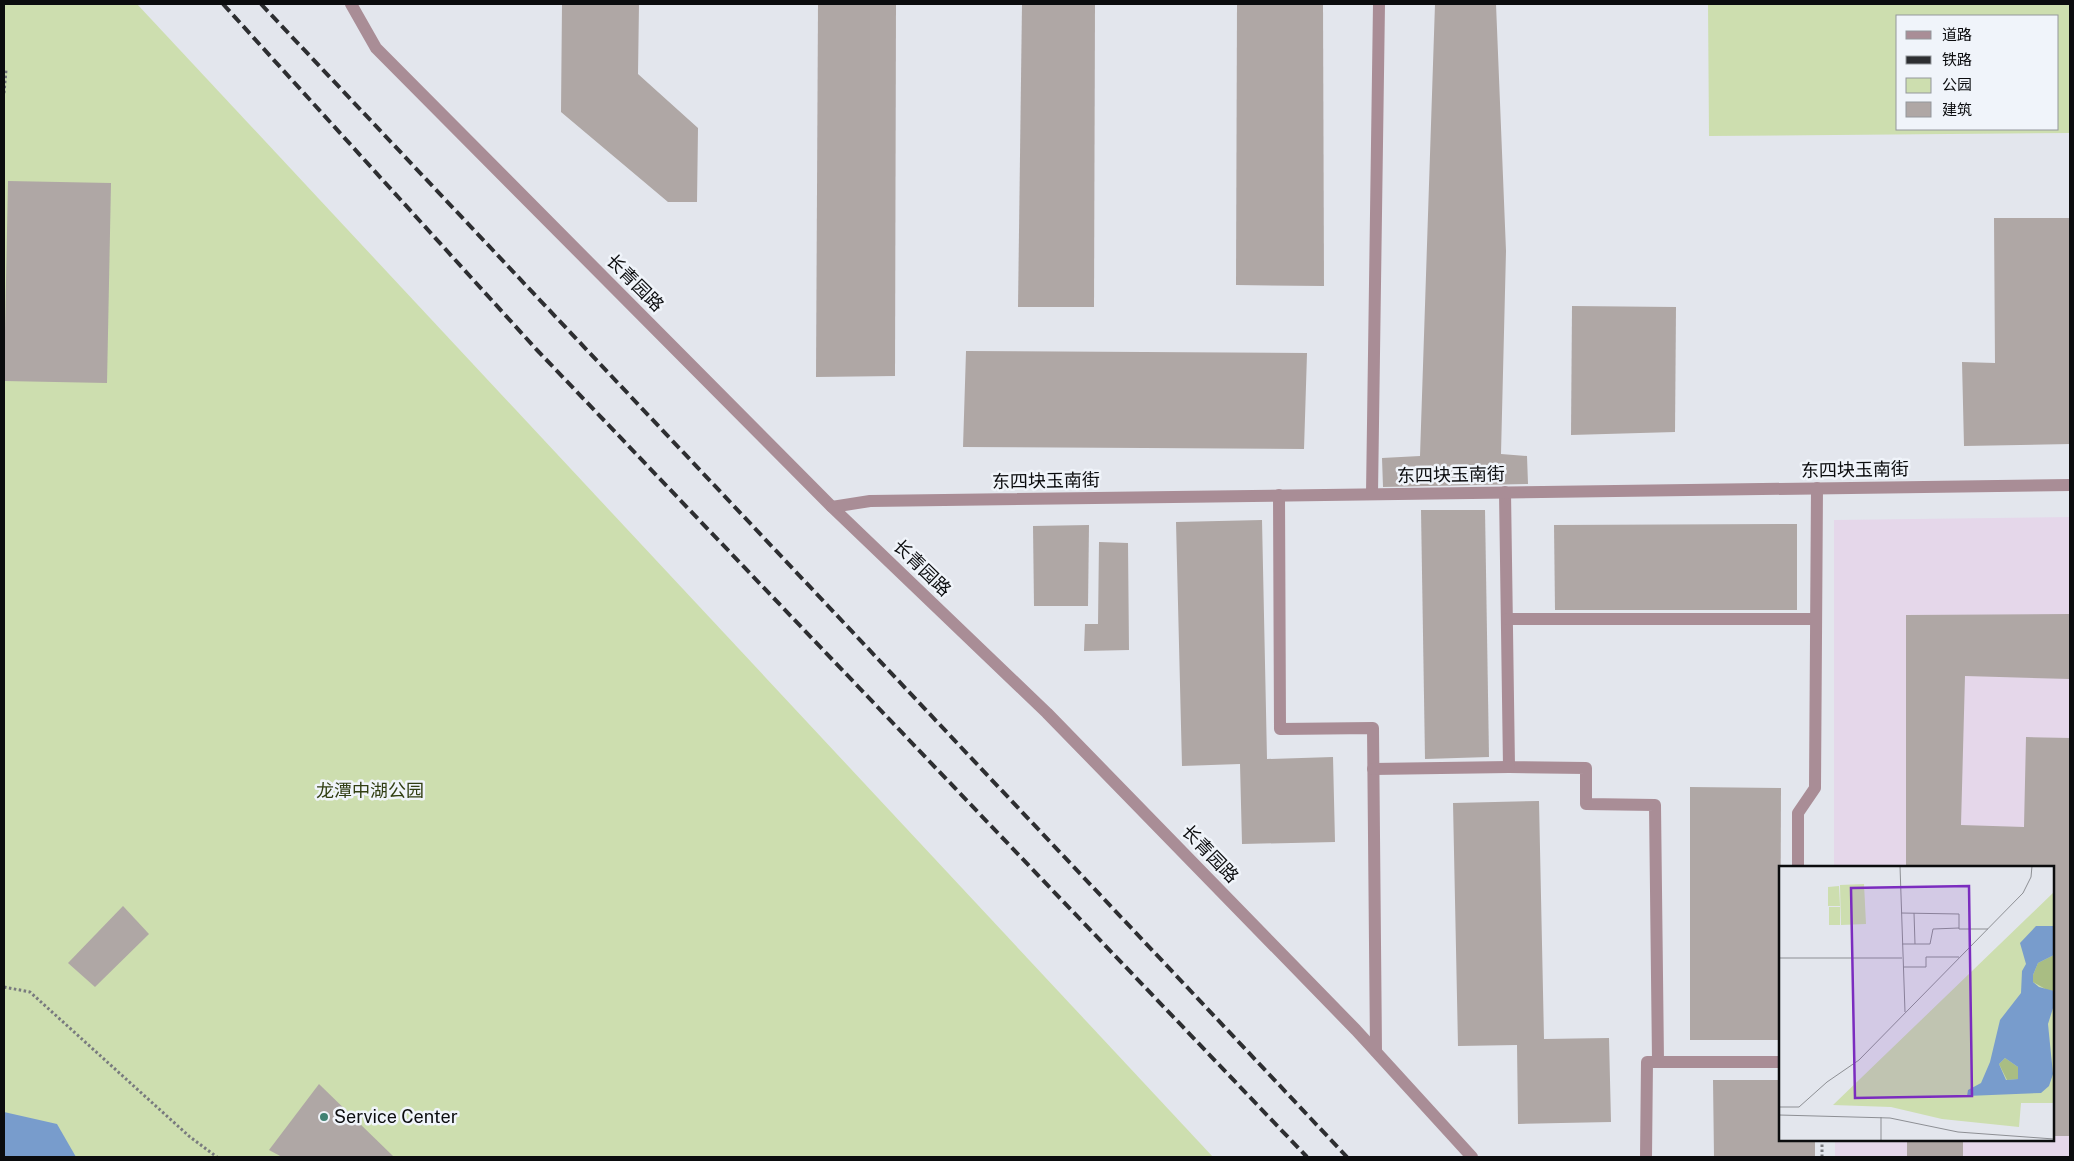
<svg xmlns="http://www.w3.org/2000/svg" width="2074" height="1161" font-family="'Public Sans','Noto Sans SC',sans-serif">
  <rect width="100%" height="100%" fill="#e3e6ed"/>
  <path fill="#e5d7ea" d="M2070 517V1157H1835V1140H2053V867H1834V520Z"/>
  <g fill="#cddeaf" fill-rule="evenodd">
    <path d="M4 4H137L1213 1157H4Z"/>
    <path d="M1708 4H2070V133L1709 136ZM1898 16H2058V129H1898Z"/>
  </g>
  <path fill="#789ccc" d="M4 1112 57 1124 76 1157H4Z"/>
  <g fill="#afa7a5">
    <path d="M562 4H639L638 74 698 128 697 202H668L561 112Z"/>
    <path d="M818 4H896L895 376 816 377Z"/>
    <path d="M1022 4H1095L1094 307H1018Z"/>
    <path d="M1237 4H1323L1324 286 1236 285Z"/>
    <path d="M1435 4H1496L1506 251 1501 454 1527 456 1528 484 1383 487 1382 458 1420 456Z"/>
    <path d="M8 181 111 183 107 383 4 381Z"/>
    <path d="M1994 218H2070V444L1964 446 1962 362 1995 363Z"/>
    <path d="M1572 306 1676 307 1675 432 1571 435Z"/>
    <path d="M966 351 1307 353 1304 449 963 447Z"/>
    <path d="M1421 510H1485L1489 757 1425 759Z"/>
    <path d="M1262 520 1267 759 1333 757 1335 842 1242 844 1240 764 1182 766 1176 522Z"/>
    <path d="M1797 524V610H1555L1554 525Z"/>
    <path d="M1089 525 1088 606H1034L1033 526Z"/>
    <path d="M1099 542 1128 543 1129 650 1084 651 1085 624H1098Z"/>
    <path d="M2070 614V679L1965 676 1961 825 2024 827 2026 737 2070 738V1136H2053V867H1906V615Z"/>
    <path d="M1690 787 1781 788 1780 1040H1690Z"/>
    <path d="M1539 801 1544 1039 1609 1038 1611 1122 1518 1124 1517 1045 1458 1046 1453 803Z"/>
    <path d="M123 906 149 934 95 987 68 963Z"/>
    <path d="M1713 1080H1780V1140H1815V1157H1714Z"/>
    <path d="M319 1084 394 1157H282L269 1150Z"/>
    <rect x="1907" y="1140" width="56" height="17"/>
  </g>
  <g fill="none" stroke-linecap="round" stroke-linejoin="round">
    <g stroke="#787a7e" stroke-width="3" stroke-dasharray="2.5 2.5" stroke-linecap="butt">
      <path d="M4 93 6 70"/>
      <path d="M4 987 30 992 190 1137 217 1157"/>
      <path d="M1822 1157V1140"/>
    </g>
    <g stroke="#a98d96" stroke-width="12">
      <path d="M351 4 376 48 832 507 1047 713 1356 1030 1472 1157"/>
      <path d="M1505 492 1509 767 1586 768V804L1655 805 1658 1061"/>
      <path d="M1372 494 1379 4"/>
      <path d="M1279 495 1280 729 1373 728 1376 1051"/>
      <path d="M832 507 870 501 2070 485"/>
      <path d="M1507 619H1816"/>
      <path d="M1373 769 1509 767"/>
      <path d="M1798 867V813L1815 788 1817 488"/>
      <path d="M1646 1157 1647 1062H1780"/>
    </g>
    <g stroke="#2d2e31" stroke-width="4" stroke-dasharray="10 5" stroke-linecap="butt">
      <path d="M223 4 536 349 1307 1157"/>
      <path d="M261 4 1347 1157"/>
    </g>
  </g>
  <circle fill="#418273" stroke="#f0f4fa" stroke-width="2" cx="324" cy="1117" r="5"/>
  <g text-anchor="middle" stroke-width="5" stroke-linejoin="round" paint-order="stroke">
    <g font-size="18" fill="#0b0c0e" stroke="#f0f4fa">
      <text transform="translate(635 283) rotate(45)" y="6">长青园路</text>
      <text transform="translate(1855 470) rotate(-1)" y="6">东四块玉南街</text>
      <text transform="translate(1451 475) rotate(-1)" y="6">东四块玉南街</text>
      <text transform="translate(1046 481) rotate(-1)" y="6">东四块玉南街</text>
      <text transform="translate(922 568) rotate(44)" y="6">长青园路</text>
      <text transform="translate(1210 854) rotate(46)" y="6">长青园路</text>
    </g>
    <g font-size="18" fill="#313e13" stroke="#f0f4fa">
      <text x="370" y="797">龙潭中湖公园</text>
    </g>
    <g font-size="18" fill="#0b0c0e" stroke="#f0f4fa" text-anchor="start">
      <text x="334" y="1123">Service Center</text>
    </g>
  </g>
  <g transform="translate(1779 866)">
    <rect width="275" height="275" fill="#e3e6ed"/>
    <path d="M85 18 87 58 62 59 61 19ZM60 20 61 40H49V21ZM275 26V237H242L240 261 163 253 112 241 54 239ZM50 41H61V59H50Z" fill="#cddeaf"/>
    <path d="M275 89V125H270L254 116V109L259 97ZM226 192 239 201V213L228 214 220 198Z" fill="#a9bd83"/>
    <path d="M257 60H275V89L259 97 254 109V116L260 121 275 125V139L269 158 274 208 270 220 262 227 188 230 189 224 202 217 211 196 221 154 242 127 243 105 247 98 241 77ZM226 192 239 201V213L227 214 220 198Z" fill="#789ccc" fill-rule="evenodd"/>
    <path fill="none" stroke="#8d8f94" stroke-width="1" d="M121 0 126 146M122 47 180 48V63H209M135 47 136 78M123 78H151L154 63 180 62M0 92H123M124 101H147V91H180M0 241H20L48 216 80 194 244 27 252 11 253 0M0 249 111 252 179 266 275 273M102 275V251"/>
    <path fill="#7b2cbf" fill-opacity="0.15" stroke="#7b2cbf" stroke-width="2.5" d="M190 20 193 230 76 232 72 22Z"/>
    <rect width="275" height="275" fill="none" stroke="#0b0c0e" stroke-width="2.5"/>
  </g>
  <rect width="2074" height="1161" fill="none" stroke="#0b0c0e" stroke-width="10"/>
  <rect x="1896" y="15" width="162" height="115" fill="#f0f4fa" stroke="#94979c"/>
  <rect x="1906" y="31" width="25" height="8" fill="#a98d96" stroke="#94979c"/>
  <text x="1942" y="40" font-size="15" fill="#0b0c0e">道路</text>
  <rect x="1906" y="56" width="25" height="8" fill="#2d2e31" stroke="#94979c"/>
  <text x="1942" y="65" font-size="15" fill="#0b0c0e">铁路</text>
  <rect x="1906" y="78" width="25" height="15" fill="#cddeaf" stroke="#94979c"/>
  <text x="1942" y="90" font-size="15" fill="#0b0c0e">公园</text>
  <rect x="1906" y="102" width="25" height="15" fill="#afa7a5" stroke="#94979c"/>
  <text x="1942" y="115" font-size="15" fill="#0b0c0e">建筑</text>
</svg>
